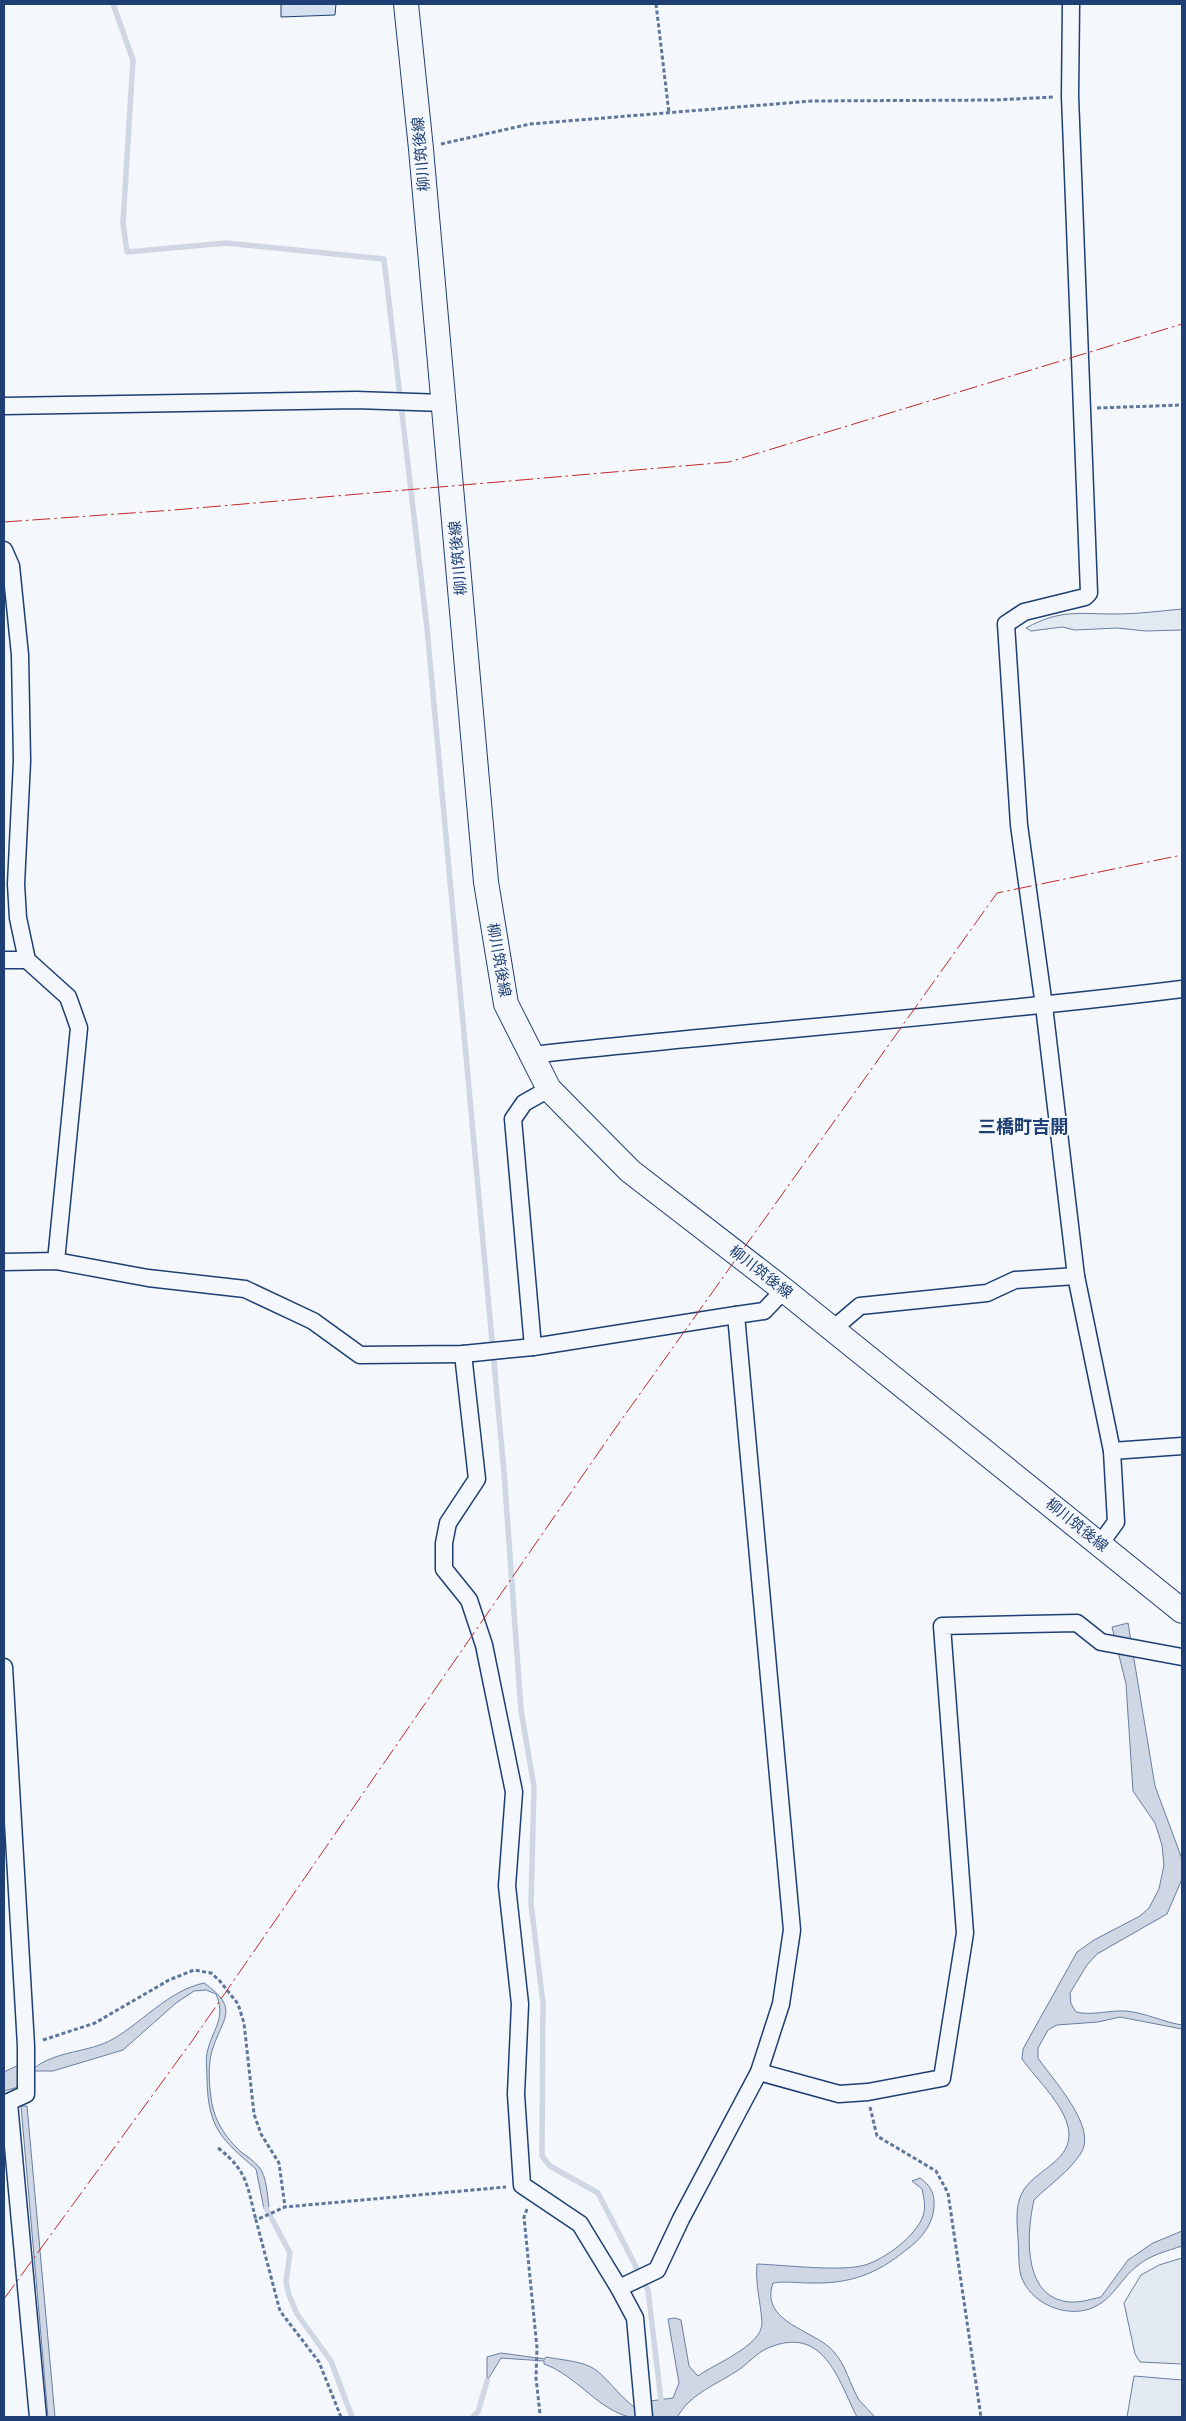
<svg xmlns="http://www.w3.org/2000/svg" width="1186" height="2421" font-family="Literata,'Noto Sans JP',serif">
  <rect width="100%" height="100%" fill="#f4f7fb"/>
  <g fill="#e3e9f0" stroke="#687fa3">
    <path d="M1182 609V630L1146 631 1117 628 1075 630 1062 627 1031 631 1026 628C1061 609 1078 614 1116 614 1138 614 1160 611 1182 609Z"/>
    <path d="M1182 2258V2364L1140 2362 1135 2354 1124 2303 1141 2275 1159 2265Z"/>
    <path d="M1134 2376 1182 2380V2417H1127Z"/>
  </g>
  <g fill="#cfd7e4" stroke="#687fa3">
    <path d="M1128 1623 1155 1786 1182 1859V1879L1167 1914 1097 1954 1087 1965 1070 1993 1071 2004 1076 2012C1092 2016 1109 2010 1126 2011 1146 2013 1163 2022 1182 2025V2029L1120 2017 1098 2022 1057 2025 1048 2030 1038 2048V2058C1052 2079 1098 2127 1081 2153 1069 2172 1050 2184 1034 2200 1027 2230 1022 2292 1063 2301 1076 2304 1088 2300 1101 2297L1128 2260 1153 2243 1182 2231V2246C1167 2251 1150 2255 1137 2266 1118 2281 1112 2303 1086 2310 1061 2316 1030 2302 1021 2276 1018 2265 1019 2250 1018 2238 1017 2224 1015 2206 1022 2193 1033 2171 1068 2163 1069 2136 1070 2110 1036 2079 1022 2059L1023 2049 1077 1952 1094 1940 1140 1916 1149 1908 1159 1889 1164 1865 1162 1845 1155 1823 1133 1791 1126 1684 1112 1627Z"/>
    <path d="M204 1983C241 2009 222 2018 212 2051 208 2064 209 2084 211 2097 213 2119 225 2137 241 2152 247 2156 254 2161 259 2167 267 2177 267 2194 269 2207L264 2209 256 2169C221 2139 208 2128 207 2079 207 2070 205 2058 208 2049 214 2027 226 2018 216 1994L206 1990 194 1991 176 2003 123 2050 53 2071H34L33 2069C56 2050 89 2053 113 2039 144 2021 168 1991 204 1983Z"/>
    <path d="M21 2064 22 2086 4 2091V2072Z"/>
    <path d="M21 2106H27L55 2417H48Z"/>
    <path d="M920 2178C933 2187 936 2197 933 2214 930 2228 918 2242 906 2250 877 2274 850 2284 811 2283 798 2283 786 2281 773 2283 759 2323 816 2330 834 2352 846 2365 850 2385 859 2400 864 2406 870 2411 875 2417H857C838 2380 824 2324 768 2348 756 2353 748 2364 737 2371 723 2380 700 2391 689 2402 684 2406 681 2412 677 2417 663 2417 644 2420 630 2417 598 2410 576 2375 544 2364V2361L501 2358 487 2381V2357L501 2353 545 2359 546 2357C561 2360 584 2361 596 2370 612 2383 622 2400 640 2411L650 2401 673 2398 679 2383 668 2319 675 2318 681 2320 689 2366 698 2376C714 2364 762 2346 762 2323 761 2303 755 2285 757 2264 785 2265 841 2272 865 2265 885 2259 916 2236 923 2216 926 2207 924 2198 922 2189L912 2181Z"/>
  </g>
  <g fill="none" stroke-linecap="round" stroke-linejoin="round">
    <g stroke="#cfd7e4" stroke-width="5.5">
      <path d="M113 4 133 60 123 223 127 252 226 243 384 259 427 628 504 1472 521 1710 534 1787 531 1904 543 2003 542 2156 550 2166 598 2193 648 2290 663 2417"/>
      <path d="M266 2208 290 2253 286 2282 289 2295 297 2314 331 2361 352 2417"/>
      <path d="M473 2417 478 2412 487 2381"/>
    </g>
  </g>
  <path fill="#d5e0f0" stroke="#1d3f73" d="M281 4H336L335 15 281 17Z"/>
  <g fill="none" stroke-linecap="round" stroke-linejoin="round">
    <g stroke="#1d3f73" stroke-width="19">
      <g id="minor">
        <path d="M1071 4 1070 96 1089 593 1085 597 1024 612 1006 624 1019 825 1044 1006 1076 1276 1112 1451 1116 1522 1100 1544"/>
        <path d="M4 406 356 400 444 403"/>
        <path d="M4 550 11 566 20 655 22 761 16 884 18 918 27 960 68 997 79 1028 56 1261"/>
        <path d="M4 960H27"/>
        <path d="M531 1055C748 1031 966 1016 1182 989"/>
        <path d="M549 1089 524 1103 513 1119 533 1347 736 1315"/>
        <path d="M4 1262 56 1261 148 1278 245 1289 313 1321 360 1355 463 1354 533 1347"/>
        <path d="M833 1329 860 1306 987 1293 1015 1280 1076 1276"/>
        <path d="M463 1354 477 1479 448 1523 444 1543V1569L469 1600 484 1645 514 1792 507 1886 520 2004 516 2094 522 2185 580 2224 619 2288 657 2270 681 2219 759 2072 781 2004 792 1930 736 1315 764 1311 784 1290"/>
        <path d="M1112 1451 1182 1446"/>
        <path d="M4 1667 26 2046V2094L4 2104"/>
        <path d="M759 2072 839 2094 868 2092 942 2078 965 1933 942 1626 1077 1623 1101 1642 1182 1657"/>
        <path d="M9 2103 38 2417"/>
        <path d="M619 2288 635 2318 644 2417"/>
      </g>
    </g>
    <g stroke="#1d3f73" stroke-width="26">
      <path id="secondary" d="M406 4 421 149 486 882 506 1004 549 1089 630 1171 784 1290 1182 1611"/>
    </g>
    <g stroke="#5e769c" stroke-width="3" stroke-dasharray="4 2.5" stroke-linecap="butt">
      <path d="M656 4 669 113"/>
      <path d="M441 144 530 124 812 101 994 100 1054 97"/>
      <path d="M1097 408 1182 405"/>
      <path d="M43 2040 95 2023 169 1980 194 1970 211 1973 219 1980 238 2004 244 2023 254 2114 261 2134 279 2163 285 2207"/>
      <path d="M870 2107 877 2136 936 2171 948 2193 981 2417"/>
      <path d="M218 2148C248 2171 247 2186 256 2220"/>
      <path d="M527 2209 524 2217 537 2348 536 2378 540 2414"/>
      <path d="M341 2417 319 2362 280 2311 256 2220 285 2207 506 2187"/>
    </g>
    <use href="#minor" stroke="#f4f7fb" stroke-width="16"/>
    <use href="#secondary" stroke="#f4f7fb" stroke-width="24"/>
    <g stroke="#c62828" stroke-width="1" stroke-dasharray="18 4 2.5 4" stroke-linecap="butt">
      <path d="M4 522 174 510 729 462 1182 324"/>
      <path d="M4 2299 192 2041 612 1433 997 893 1182 855"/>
    </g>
  </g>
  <g text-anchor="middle" stroke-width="4" stroke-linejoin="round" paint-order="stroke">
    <g font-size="15" fill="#1d3f73" stroke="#f4f7fb">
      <text transform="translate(421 154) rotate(-95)" y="5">柳川筑後線</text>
      <text transform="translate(458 558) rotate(-95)" y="5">柳川筑後線</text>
      <text transform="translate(499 960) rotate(80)" y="5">柳川筑後線</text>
      <text transform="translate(761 1272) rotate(38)" y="5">柳川筑後線</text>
      <text transform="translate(1077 1525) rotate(39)" y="5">柳川筑後線</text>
    </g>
    <g font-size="18" font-weight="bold" fill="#1d3f73" stroke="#f4f7fb">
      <text x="1023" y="1133">三橋町吉開</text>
    </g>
  </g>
  <rect width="1186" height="2421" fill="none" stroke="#1d3f73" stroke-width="10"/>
</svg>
